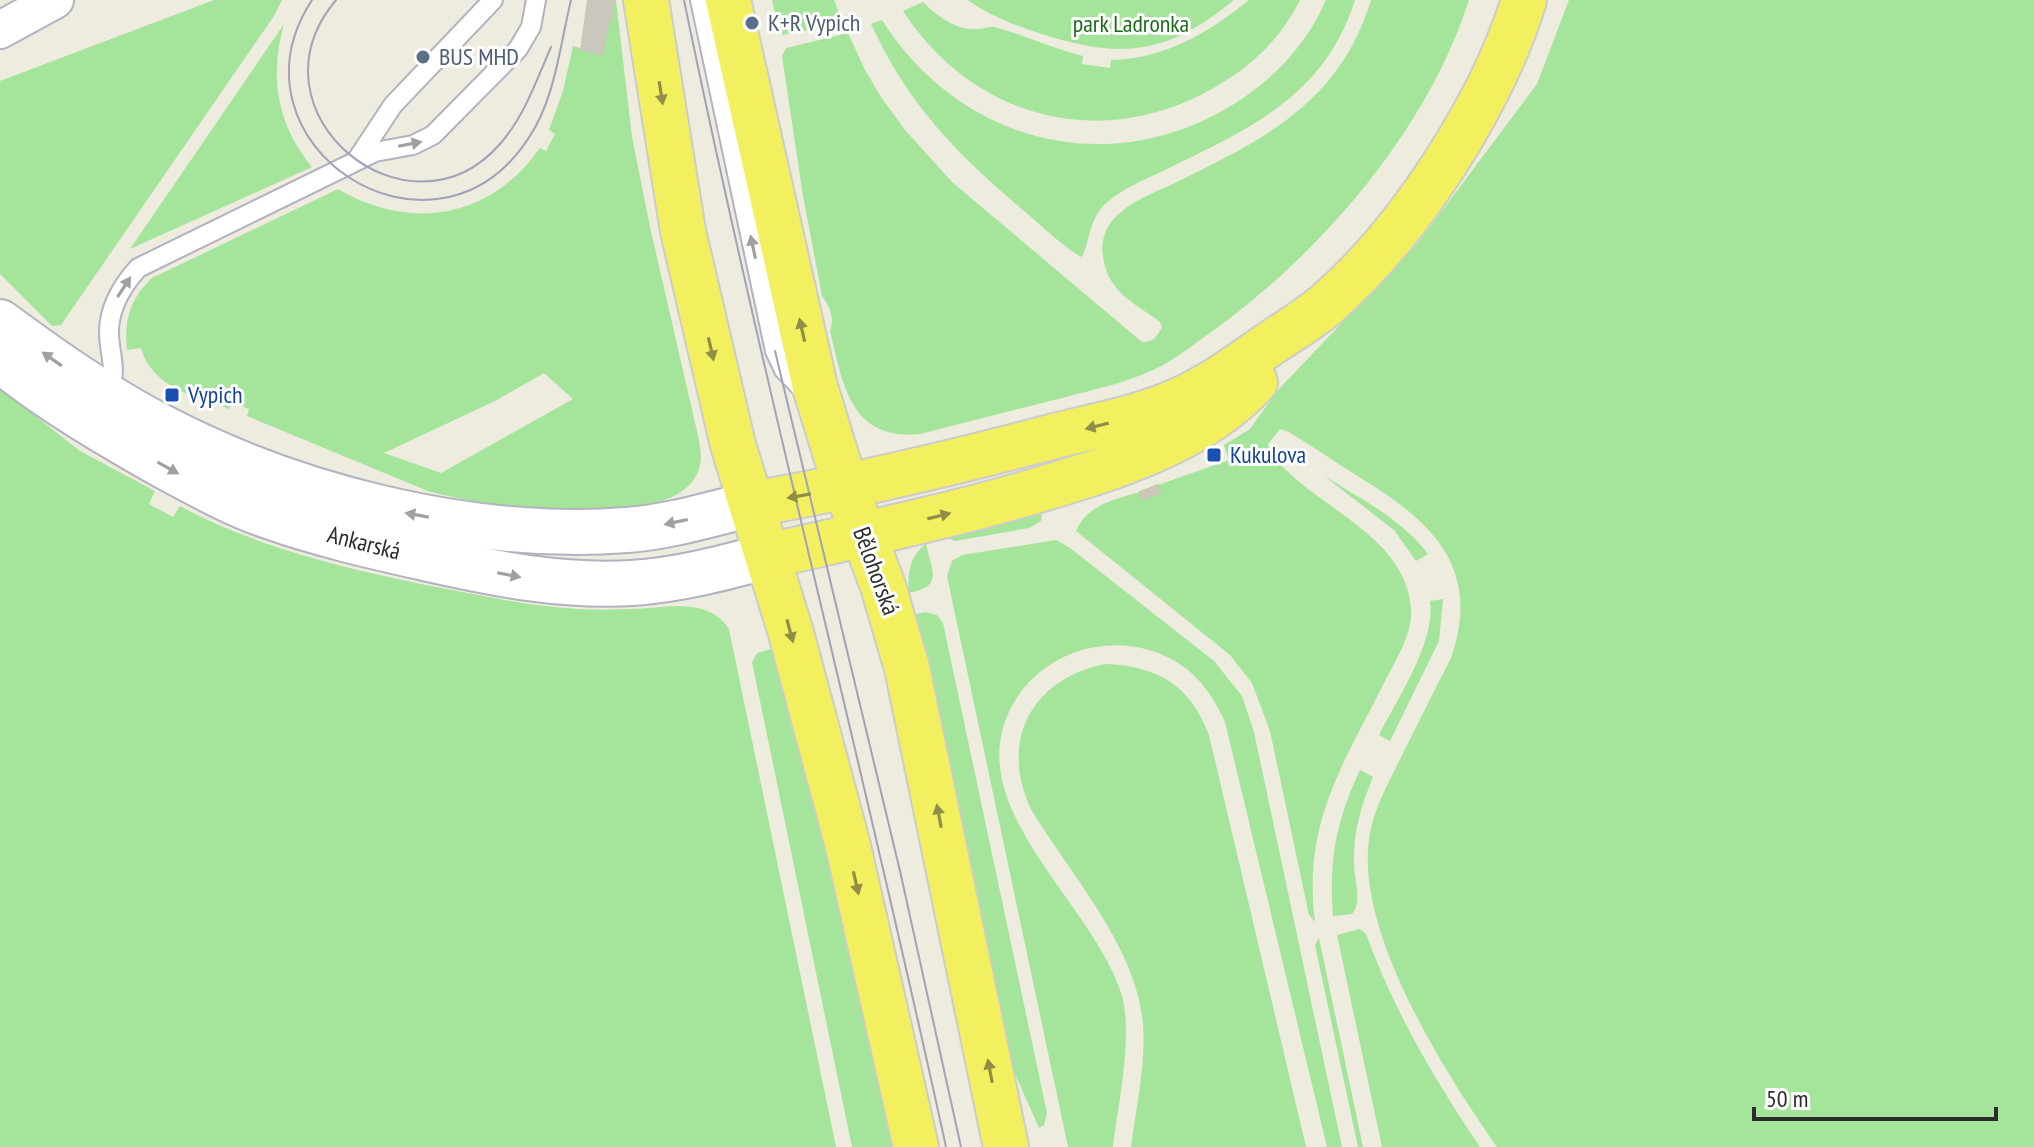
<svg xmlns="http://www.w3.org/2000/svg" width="2034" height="1147" font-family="'PT Sans Narrow',sans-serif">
  <rect width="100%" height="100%" fill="#eeebdf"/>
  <g fill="#a4e59b" fill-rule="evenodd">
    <path d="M214 0H282L274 16 61 325 52 326 0 274V81Z"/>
    <path d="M614 0H616L632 137 650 227 699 440C700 448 702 457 700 465 685 539 478 506 428 491L247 416 249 409 232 402 229 409C195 396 152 388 141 348L127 350C124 320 130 299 152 278L338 189C411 232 491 218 540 148L546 151 555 134 549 130 563 91 573 46 602 54 609 21 612 20ZM544 373 573 399 441 473 384 453 495 401Z"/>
    <path d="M772 0H834L843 23 783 35 778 28Z"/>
    <path d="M967 0H1234C1170 53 1123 60 1045 35 1018 27 991 16 967 0Z"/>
    <path d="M1249 0H1300C1281 38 1253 65 1217 86 1104 153 974 120 903 11L923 2C938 17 957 31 979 29 987 28 990 25 998 28 1027 36 1053 49 1083 56L1082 64 1110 68 1111 60C1165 59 1208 33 1249 0Z"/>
    <path d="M1326 0H1355C1326 92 1256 126 1175 165 1152 177 1125 186 1105 204 1088 220 1088 252 1081 257 1060 244 1042 226 1023 210 956 153 909 106 871 24L882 20C959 142 1109 182 1234 104 1274 79 1307 44 1326 0Z"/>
    <path d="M1371 0H1469C1428 129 1322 252 1214 330 1194 344 1175 360 1153 370 1125 383 1096 389 1066 397 1017 409 969 422 920 434 850 441 843 384 830 331 835 318 830 307 822 296L803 196 782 56 786 48 848 33 865 70 881 97 905 130 952 182 1142 342C1154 342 1157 336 1162 327L1160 322C1133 302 1107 291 1103 256 1101 246 1103 236 1108 227 1121 205 1151 194 1173 184 1264 139 1339 104 1371 0Z"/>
    <path d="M1569 0H2034V1147H1497C1444 1071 1346 919 1372 824 1379 798 1393 775 1404 751 1420 720 1435 689 1451 658 1481 571 1436 525 1367 482 1341 466 1315 448 1289 432L1280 429 1268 444C1270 455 1277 460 1284 468 1326 511 1406 540 1411 608 1413 636 1393 664 1382 687 1340 770 1303 825 1315 922L1309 915 1270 731 1252 683 1230 655 1076 531C1087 505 1115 499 1140 492L1144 499 1160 493 1158 485 1229 460 1224 445 1250 429 1278 390 1417 244 1537 84Z"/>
    <path d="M284 24C269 77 277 124 312 167L130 249Z"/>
    <path d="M0 388 80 451 155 491 149 504 173 517 180 506C263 551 360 572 452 590 494 598 536 607 579 609 595 610 611 610 627 609 660 609 708 595 729 629L836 1147H0Z"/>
    <path d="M1323 475C1360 499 1401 518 1428 554L1416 561 1394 530Z"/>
    <path d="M1042 512 1041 521 1029 528 955 541 946 537Z"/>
    <path d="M1056 540 1070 548 1214 661 1242 696 1254 732 1342 1147H1327L1225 722C1215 700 1202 679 1181 665 1116 621 1021 654 1002 732 980 823 1097 911 1122 996 1133 1037 1118 1105 1113 1147H1068L947 576 952 561 962 555Z"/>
    <path d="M926 544C932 572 944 586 909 593 907 575 910 555 926 544Z"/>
    <path d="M1443 599 1439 641 1390 741 1379 735C1397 699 1436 642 1430 601Z"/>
    <path d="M925 612 937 615 943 623 1047 1113 1044 1125 1039 1128 1012 1067 913 615Z"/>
    <path d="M775 648 829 849 898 1147H852L752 662 757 653Z"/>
    <path d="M1105 664C1158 666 1190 685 1209 735L1306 1147H1131C1136 1109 1146 1063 1143 1025 1138 949 1071 875 1032 811 998 742 1031 679 1105 664Z"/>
    <path d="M1360 770 1373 777C1361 806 1353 832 1354 864 1354 880 1363 902 1352 914L1333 916C1329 859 1336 821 1360 770Z"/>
    <path d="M1360 929 1366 934C1394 1011 1434 1079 1480 1147H1382L1337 935Z"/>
    <path d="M1319 938 1363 1147H1358L1315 945Z"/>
  </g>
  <g fill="#cac7be" stroke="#cac7b8" stroke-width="2">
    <path d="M588 0H614L611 21H609L602 54 581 50Z"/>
    <path d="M1158 485 1160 493 1143 499 1140 492Z"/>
  </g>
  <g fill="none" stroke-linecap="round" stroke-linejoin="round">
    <g stroke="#b2b2c0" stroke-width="22">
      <g id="service">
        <path d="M700 0 775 351 784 370 808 395"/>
        <path d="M358 158 393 105 493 0"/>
        <path d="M105 395C120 373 109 356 109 332 109 308 122 286 138 268L375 152 413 145 433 135 518 49 531 27 536 0"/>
      </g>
    </g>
    <g stroke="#b2b2c0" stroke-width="40">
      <path id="minor" d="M0 30 55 0"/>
    </g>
    <g stroke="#b2b2c0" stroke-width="48">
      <g id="tertiary">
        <path d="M0 322C49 358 98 393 152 422 290 496 470 542 627 530 669 527 711 514 752 504"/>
        <path d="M0 360C51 401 106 433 162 465 198 484 232 504 271 517 322 535 376 547 429 559 496 574 562 587 632 583 679 580 723 568 768 556"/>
      </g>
    </g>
    <g stroke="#ccc" stroke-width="48">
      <g id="primary">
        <path d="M646 0 683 231 733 445 791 633 848 846 916 1147"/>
        <path d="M728 0 815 387 846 488 883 586 907 668 1006 1147"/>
        <path d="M752 504C852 487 949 464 1047 438 1088 427 1131 420 1170 404 1204 391 1234 369 1264 348 1285 333 1309 320 1328 303 1410 231 1492 104 1524 0"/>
        <path d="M768 556C855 536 942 518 1028 493 1106 470 1198 444 1255 382"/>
      </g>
    </g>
    <use href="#service" stroke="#fff" stroke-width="18"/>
    <use href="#minor" stroke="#fff" stroke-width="36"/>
    <use href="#tertiary" stroke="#fff" stroke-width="44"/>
    <use href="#primary" stroke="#f3f05f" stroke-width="44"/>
    <g stroke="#a2a1b7" stroke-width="2">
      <path d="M312 0C219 143 432 284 528 139 555 100 560 45 571 0"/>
      <path d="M336 0C242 112 408 249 500 144 524 117 537 79 551 47"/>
      <path d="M684 0C763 384 863 764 946 1147"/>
      <path d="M775 351 900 871 961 1147"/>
    </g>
  </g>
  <defs><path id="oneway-solid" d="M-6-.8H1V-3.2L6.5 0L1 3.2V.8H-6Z" transform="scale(2)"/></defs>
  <g fill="#908e46">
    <use href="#oneway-solid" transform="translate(661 93) rotate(81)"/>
    <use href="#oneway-solid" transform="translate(802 330) rotate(-103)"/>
    <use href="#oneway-solid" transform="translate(711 349) rotate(77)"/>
    <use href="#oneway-solid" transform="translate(1097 426) rotate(166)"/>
    <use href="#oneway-solid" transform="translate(799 496) rotate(170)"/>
    <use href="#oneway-solid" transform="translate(939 516) rotate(-14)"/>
    <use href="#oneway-solid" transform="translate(790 631) rotate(75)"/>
    <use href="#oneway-solid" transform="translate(939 816) rotate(-101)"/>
    <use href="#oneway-solid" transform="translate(856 883) rotate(77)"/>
    <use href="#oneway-solid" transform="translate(990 1071) rotate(-101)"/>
  </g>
  <g fill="#a0a0a0">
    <use href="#oneway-solid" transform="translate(410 144) rotate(-11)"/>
    <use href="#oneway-solid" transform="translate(753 247) rotate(-102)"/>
    <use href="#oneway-solid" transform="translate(124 287) rotate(-57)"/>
    <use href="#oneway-solid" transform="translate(52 359) rotate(-145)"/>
    <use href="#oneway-solid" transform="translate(168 468) rotate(29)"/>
    <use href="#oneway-solid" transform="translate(417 515) rotate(-170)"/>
    <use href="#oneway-solid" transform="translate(676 522) rotate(168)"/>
    <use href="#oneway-solid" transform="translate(509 575) rotate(11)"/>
  </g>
  <g fill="#5c6f8a" stroke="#fff" stroke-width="3">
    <circle cx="752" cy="23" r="8"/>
    <circle cx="423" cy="57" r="8"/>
  </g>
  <g fill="#1a4fb4" stroke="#fff" stroke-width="3">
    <rect x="164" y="387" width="16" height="16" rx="4"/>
    <rect x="1206" y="447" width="16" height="16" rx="4"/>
  </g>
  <g text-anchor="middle" stroke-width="6" stroke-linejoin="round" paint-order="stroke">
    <g font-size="24" fill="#4e5e75" stroke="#fff" text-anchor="start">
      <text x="768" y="31">K+R Vypich</text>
      <text x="439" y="65">BUS MHD</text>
    </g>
    <g font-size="24" fill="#1a6c1a" stroke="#fff">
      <text x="1131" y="32">park Ladronka</text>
    </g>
    <g font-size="24" fill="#164399" stroke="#fff" text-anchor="start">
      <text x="188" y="403">Vypich</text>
      <text x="1230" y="463">Kukulova</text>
    </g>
    <g font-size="24" fill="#2c2c2c" stroke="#fff">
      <text transform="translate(364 543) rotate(14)" y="8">Ankarská</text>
      <text transform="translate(876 571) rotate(70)" y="8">Bělohorská</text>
    </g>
  </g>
  <path d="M1754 1107v12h242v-12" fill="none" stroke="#2c2c2c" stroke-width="4"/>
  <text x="1766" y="1107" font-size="24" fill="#2c2c2c" stroke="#ffffff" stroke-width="6" paint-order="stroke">50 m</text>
</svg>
